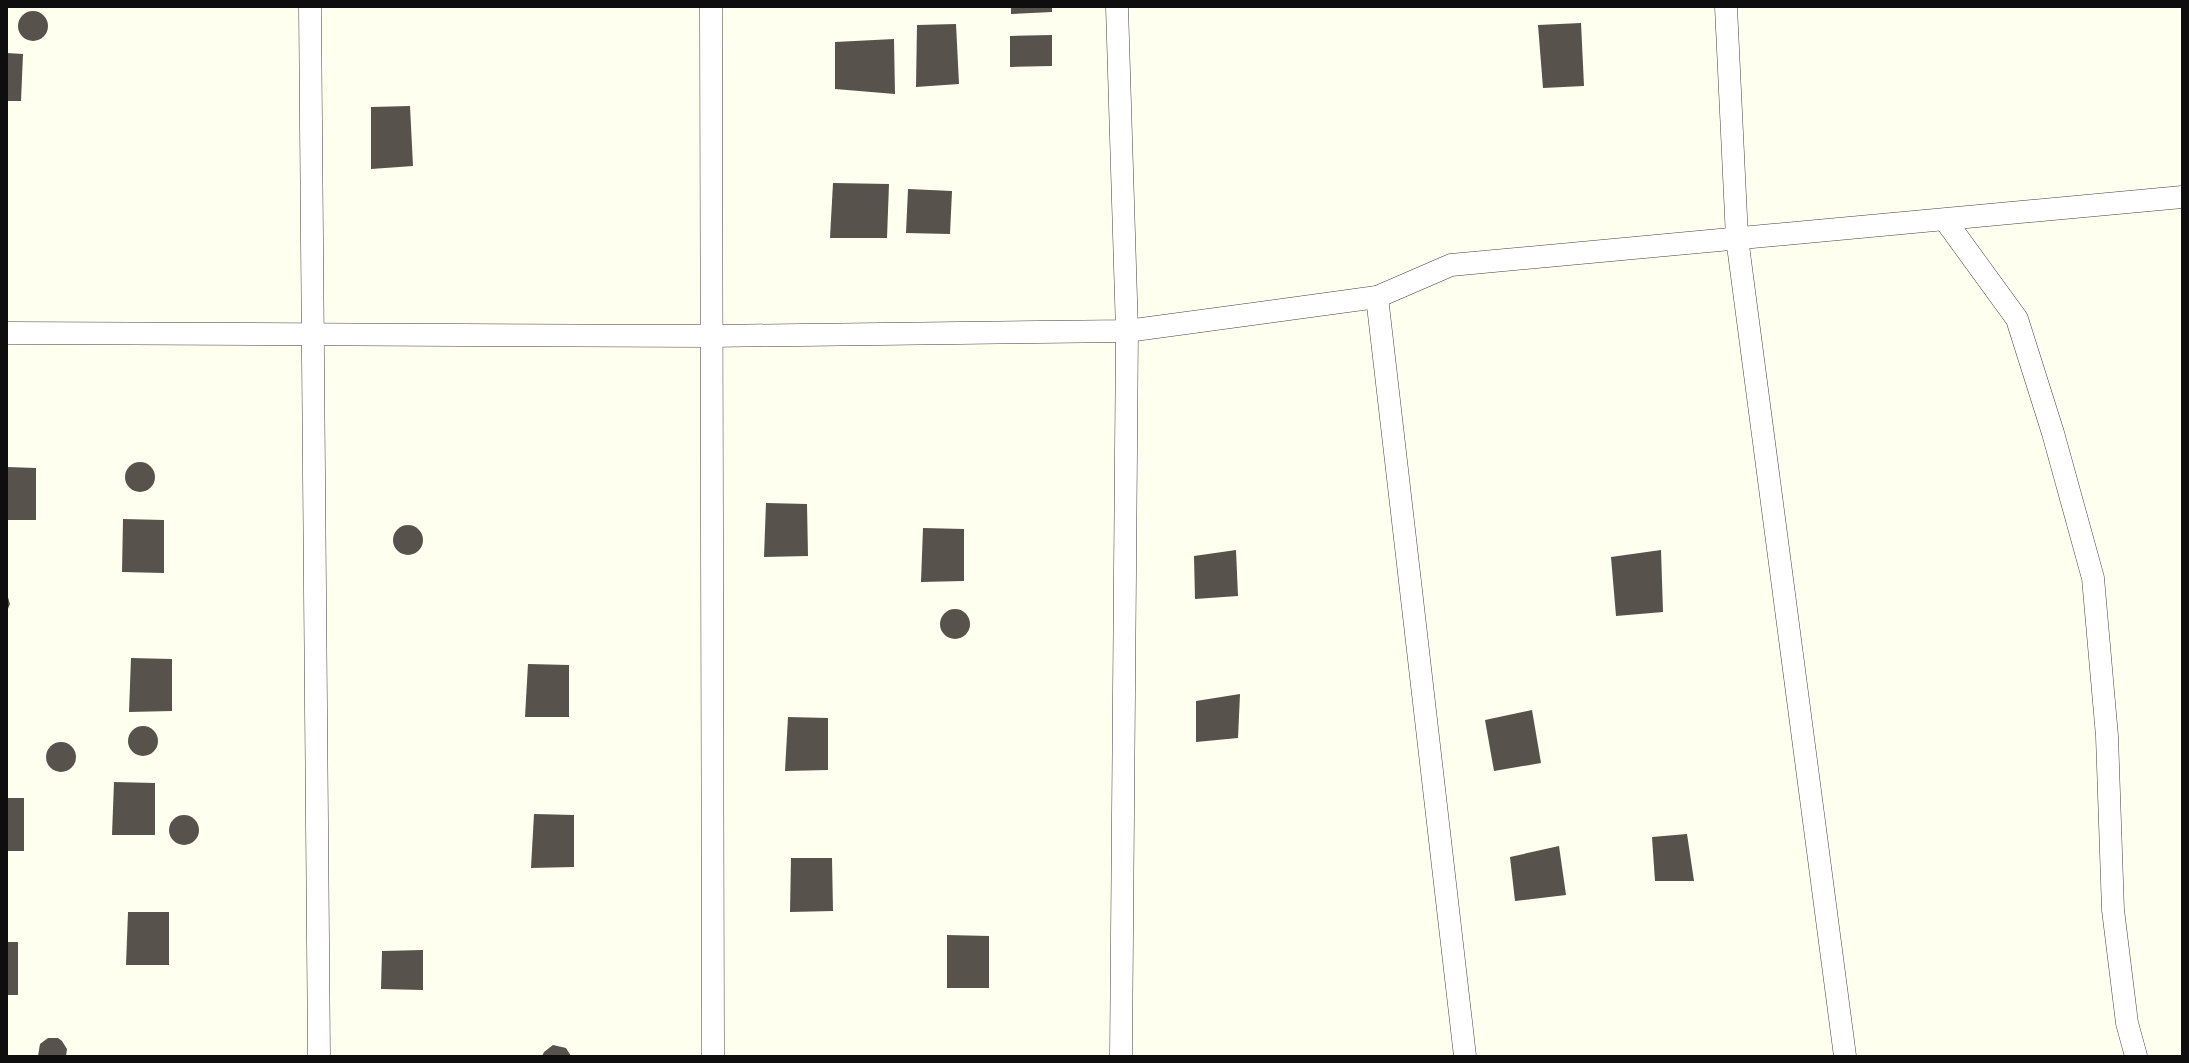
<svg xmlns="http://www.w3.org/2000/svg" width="2189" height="1063" font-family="'PT Serif',serif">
  <rect width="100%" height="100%" fill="#fffff0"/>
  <g fill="#57524b">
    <path d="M1011 7H1052V12L1011 14Z"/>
    <circle cx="33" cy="26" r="15"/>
    <path d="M1581 23 1584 86 1543 88 1538 25Z"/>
    <path d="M956 24 959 84 916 87 917 25Z"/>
    <path d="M1052 35V66L1010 67V36Z"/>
    <path d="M894 39 895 94 835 89V42Z"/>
    <path d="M7 53 23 54 21 101H7Z"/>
    <path d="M410 106 413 166 371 169V107Z"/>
    <path d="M833 183 889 184 887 238H830Z"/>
    <path d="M908 189 952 191 950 234 906 233Z"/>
    <circle cx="140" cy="477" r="15"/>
    <path d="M7 467 36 468V520H7Z"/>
    <path d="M766 503 807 504 808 556 764 557Z"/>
    <path d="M123 519 164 520V573L122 572Z"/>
    <circle cx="408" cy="540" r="15"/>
    <path d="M923 528 964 529V581L921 582Z"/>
    <path d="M1236 550 1238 596 1195 599 1194 556Z"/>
    <path d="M1661 550 1663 612 1616 616 1611 557Z"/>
    <path d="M7 594 10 604 7 611Z"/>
    <circle cx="955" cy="624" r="15"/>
    <path d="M131 658 172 659V711L129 712Z"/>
    <path d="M528 664 569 665V717H525Z"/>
    <path d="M1240 694 1238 738 1196 742V701Z"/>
    <path d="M1532 710 1541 763 1494 771 1485 720Z"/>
    <path d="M788 717 828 718V770L785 771Z"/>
    <circle cx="143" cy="741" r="15"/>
    <circle cx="61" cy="757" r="15"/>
    <path d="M114 782 155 783V835H112Z"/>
    <rect x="7" y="798" width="17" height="53"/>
    <path d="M534 814 574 815V867L531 868Z"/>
    <circle cx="184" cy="830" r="15"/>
    <path d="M1687 834 1694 881H1655L1652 837Z"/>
    <path d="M1559 846 1566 895 1515 901 1510 857Z"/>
    <path d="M791 858H832L833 911 790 912Z"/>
    <path d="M128 912H169V965H126Z"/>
    <path d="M947 935 989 936V988H947Z"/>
    <rect x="7" y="942" width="11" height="53"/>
    <path d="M423 950V990L381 989 382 951Z"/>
    <path d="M48 1038H58L62 1041 67 1049 66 1056H38L40 1044Z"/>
    <path d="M553 1045 566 1048 571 1056H542L544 1052Z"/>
  </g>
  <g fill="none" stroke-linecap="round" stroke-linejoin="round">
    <g stroke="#414141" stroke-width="23">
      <g id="minor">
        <path d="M310 7 319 1056"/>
        <path d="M711 7 713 1056"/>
        <path d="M1117 7 1127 331 1121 1056"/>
        <path d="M1726 7 1737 238 1845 1056"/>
        <path d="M1945 220 2017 319 2053 433 2093 578 2107 736 2113 910 2127 1023 2136 1056"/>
        <path d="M1377 297 1465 1056"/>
        <path d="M7 333 710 336 1127 331 1377 297 1451 265 2182 197"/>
      </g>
    </g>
    <use href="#minor" stroke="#fff" stroke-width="22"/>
  </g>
  <rect width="2189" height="1063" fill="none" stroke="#0e0e0e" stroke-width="16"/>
</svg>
